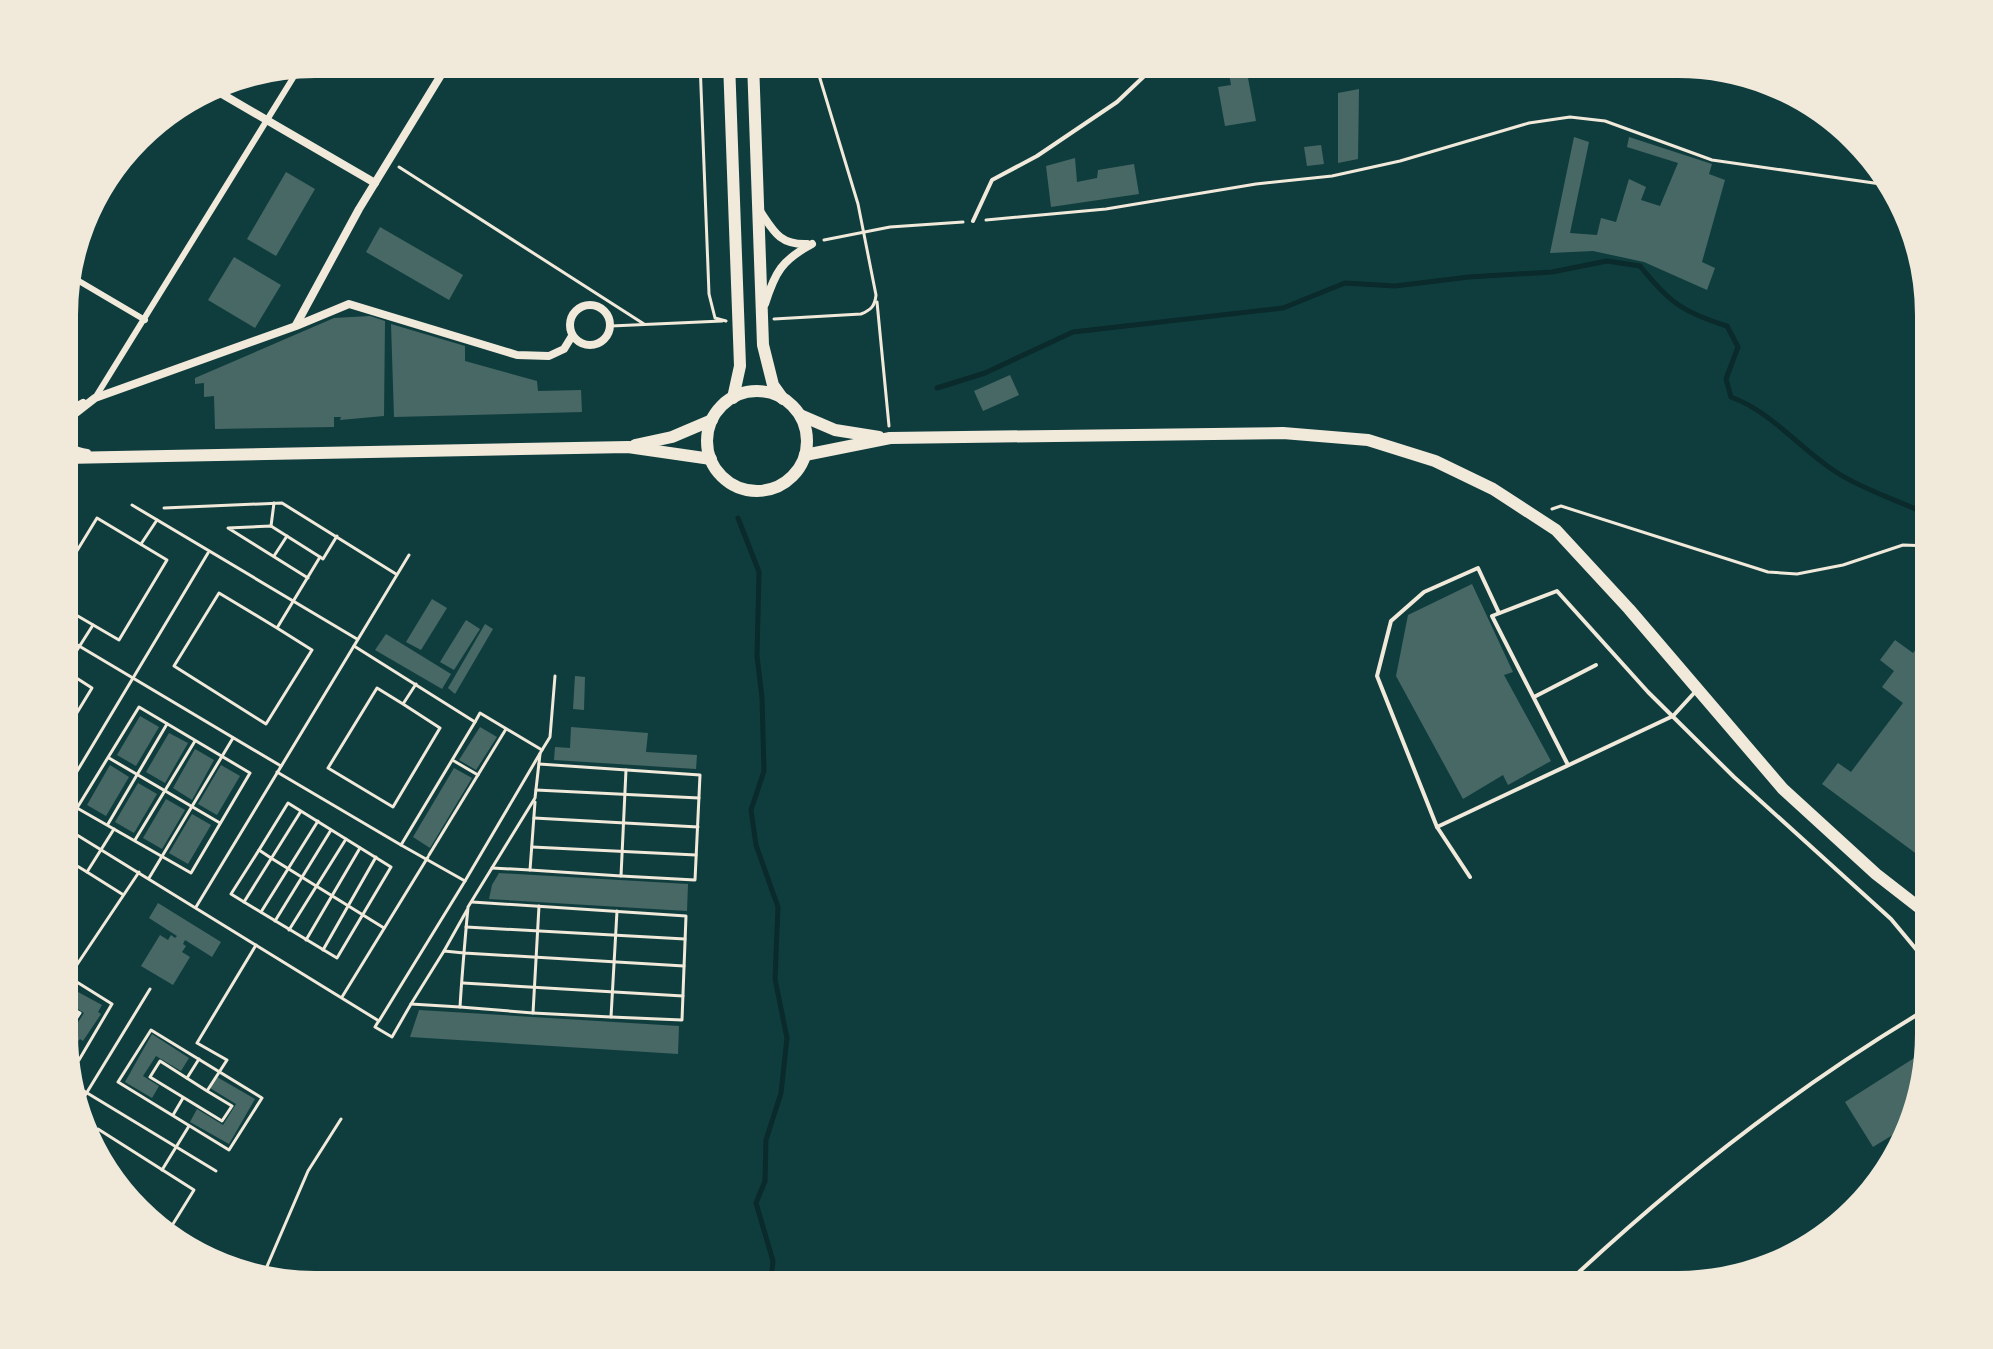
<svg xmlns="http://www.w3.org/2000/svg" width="1993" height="1349" font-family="'Archivo Narrow',sans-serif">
  <rect width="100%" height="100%" fill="#0f3d3e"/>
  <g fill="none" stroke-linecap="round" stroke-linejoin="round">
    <g stroke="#0a2a2b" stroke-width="5">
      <path d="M937 388 985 373 1073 332 1283 308 1345 283 1395 286 1469 277 1552 272 1607 261 1640 266C1669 302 1682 312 1727 326L1738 347 1726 379 1731 397C1772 412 1800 449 1836 472 1865 491 1899 500 1930 516"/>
      <path d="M738 518 759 572 757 656 762 698 764 771 751 810 756 845 778 907 775 979 787 1038 781 1093 766 1140 765 1181 756 1203 773 1261 770 1287"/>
    </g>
  </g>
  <g fill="#486865">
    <path d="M1227 62H1245L1256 121 1225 126 1218 87 1231 85Z"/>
    <path d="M1601 62H1630L1628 73 1600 67Z"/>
    <path d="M1359 89 1358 159 1338 163V93Z"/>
    <path d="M1574 137 1589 142 1570 233 1597 235 1601 218 1616 222 1629 179 1646 187 1641 200 1660 206 1678 163 1627 147 1629 137 1712 164 1709 174 1725 180 1702 262 1715 268 1707 290 1644 262 1593 251 1550 253Z"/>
    <path d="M1321 145 1324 164 1307 166 1304 147Z"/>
    <path d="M1075 158 1077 182 1097 178 1098 170 1134 164 1139 194 1051 207 1046 166Z"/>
    <path d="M286 172 315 189 276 256 247 239Z"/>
    <path d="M380 227 463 275 449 300 366 252Z"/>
    <path d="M234 257 281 285 255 328 208 300Z"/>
    <path d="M370 316 385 321 384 416 340 420 341 417H334V427L215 429 214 396 204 397V383L195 384V378L334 318Z"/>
    <path d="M391 324 465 346V361L537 381 538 391 581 390 582 412 394 417Z"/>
    <path d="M1010 375 1019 395 983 411 974 391Z"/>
    <path d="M1472 584 1513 672 1504 675 1551 761 1508 785 1503 775 1463 799 1396 676 1408 615Z"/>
    <path d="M432 599 447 608 421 650 406 642Z"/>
    <path d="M466 620 480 629 454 670 440 662Z"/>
    <path d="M485 624 493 629 455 694 448 688Z"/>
    <path d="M386 634 451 674 442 689 375 650Z"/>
    <path d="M1895 640 1913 653 1921 643 1930 650V838L1918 855 1822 784 1838 763 1851 772 1903 703 1882 687 1894 671 1880 660Z"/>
    <path d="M575 676 585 677 584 710 573 709Z"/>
    <path d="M140 716 159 727 136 766 117 755Z"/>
    <path d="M480 727 497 737 476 770 459 760Z"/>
    <path d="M571 727 648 733 646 752 697 755 696 769 554 760 555 747 570 748Z"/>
    <path d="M169 733 188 743 165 783 146 772Z"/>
    <path d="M195 749 214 760 192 800 173 788Z"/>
    <path d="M110 765 129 777 106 816 87 805Z"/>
    <path d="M221 765 240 776 217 815 198 804Z"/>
    <path d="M454 768 472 778 430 848 413 837Z"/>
    <path d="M138 783 157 794 134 833 115 822Z"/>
    <path d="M166 799 185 810 162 849 143 838Z"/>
    <path d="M192 814 211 825 188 864 169 853Z"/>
    <path d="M499 873 688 884 687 911 489 899 492 885Z"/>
    <path d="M158 903 221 942 212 957 185 940 183 944 186 946 182 952 190 957 173 985 141 966 160 935 168 940 171 935 175 938 177 936 149 918Z"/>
    <path d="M67 986 102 1005 98 1012 101 1014 83 1041 80 1039 69 1050 64 1047V1028L71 1033 84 1013 64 1000Z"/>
    <path d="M419 1010 679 1026 678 1054 410 1037Z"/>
    <path d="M152 1034 189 1058 181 1071 156 1056 143 1076 159 1086 152 1098 125 1082Z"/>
    <path d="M1930 1048 1904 1128 1873 1147 1845 1102Z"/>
    <path d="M217 1077 255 1099 229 1144 190 1122 197 1109 223 1125 236 1104 210 1088Z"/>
  </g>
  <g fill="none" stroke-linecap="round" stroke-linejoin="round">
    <g stroke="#f1e9da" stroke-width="3">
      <path d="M700 62 709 294 715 318 726 321"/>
      <path d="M399 167 644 324"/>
      <path d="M986 220 1106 209 1256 184 1332 176 1400 161 1529 123 1570 117 1605 121 1712 160 1895 186"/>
      <path d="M824 240 890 227 963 222"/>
      <path d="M877 302 889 426"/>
      <path d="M774 319 861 314C871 310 875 306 876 295L858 204 815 62"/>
      <path d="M611 326 722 321"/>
      <path d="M132 505 357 639"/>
      <path d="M164 508 282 503 396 574"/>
      <path d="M1552 509 1561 506 1768 572 1797 574 1843 565 1903 545 1930 546"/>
      <path d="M271 526 274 503"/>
      <path d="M141 544 157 520"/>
      <path d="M274 556 287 536"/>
      <path d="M320 557 323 559 337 536"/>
      <path d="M64 572 97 518 167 560 119 640 64 608"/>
      <path d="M277 628 219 593 174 666 266 724 312 650 277 628 320 557 271 526 228 528 308 578"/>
      <path d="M64 637 281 766"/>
      <path d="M65 669 93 625"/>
      <path d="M64 670 92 688 64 734"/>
      <path d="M403 704 377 688 328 768 393 807 440 728 403 704 416 684"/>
      <path d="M139 707 250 773 191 873 77 808Z"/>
      <path d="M542 750 550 737 555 676"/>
      <path d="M540 754 535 798 468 907C465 940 462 973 460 1007L411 1004 444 951 464 953 684 966"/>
      <path d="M109 758 220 823"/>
      <path d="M454 761 478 775"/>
      <path d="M539 764 700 775 695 880 621 876"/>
      <path d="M277 772 401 845 475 722 354 646"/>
      <path d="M536 790 699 798"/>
      <path d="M64 793 208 553"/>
      <path d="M301 811 244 902 337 958 391 867 288 803 259 850 271 858 384 928"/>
      <path d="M534 818 698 827"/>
      <path d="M108 824 167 724"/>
      <path d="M64 827 379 1021 465 881"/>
      <path d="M114 829 87 872 122 894"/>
      <path d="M135 840 195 741"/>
      <path d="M401 845 465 881 542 750 480 713 475 722"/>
      <path d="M532 847 696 855"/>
      <path d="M429 855 506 729"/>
      <path d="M64 858 87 872"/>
      <path d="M492 868 530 870 535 802"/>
      <path d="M530 870 621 876 626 770"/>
      <path d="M149 878 233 738"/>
      <path d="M244 902 231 894 259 850"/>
      <path d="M472 902 686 916 682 1020 611 1017"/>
      <path d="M196 907 409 555"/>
      <path d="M261 912 318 821"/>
      <path d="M275 921 331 830"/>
      <path d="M466 927 685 939"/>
      <path d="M289 930 346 839"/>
      <path d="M306 940 360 848"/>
      <path d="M323 950 376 857"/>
      <path d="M444 951 467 910"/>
      <path d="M64 974 112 1004 79 1060 64 1052"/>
      <path d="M463 983 683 996"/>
      <path d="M64 984 139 872"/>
      <path d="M342 997 428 857"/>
      <path d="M64 1004 80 1013 70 1028 64 1025"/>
      <path d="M460 1007 533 1013 539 906"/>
      <path d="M533 1013 611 1017 617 911"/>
      <path d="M378 1022 375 1027 392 1037 411 1004"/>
      <path d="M151 1030 262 1098 229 1150 118 1082Z"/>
      <path d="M187 1078 199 1059"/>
      <path d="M69 1082 216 1171"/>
      <path d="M207 1091 160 1061 150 1077 222 1121 232 1106 207 1091 227 1060 197 1043 256 945"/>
      <path d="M78 1107 150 989"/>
      <path d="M173 1115 183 1098"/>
      <path d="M90 1142 98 1129 194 1190 168 1232 155 1223"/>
      <path d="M162 1170 189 1126"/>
      <path d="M262 1278 308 1171 341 1119"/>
    </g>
    <g stroke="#f1e9da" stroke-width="4">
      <path d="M973 221 992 180 1037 156 1117 102 1159 62"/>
      <path d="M1534 697 1596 665"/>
      <path d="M1567 763 1492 616 1557 591 1648 692 1734 777 1891 919 1930 966"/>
      <path d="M1437 827 1673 716 1695 692"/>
      <path d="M1470 877 1437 827 1377 676 1391 621 1424 592 1478 568 1499 613"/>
      <path d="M1563 1287C1672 1184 1792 1090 1920 1013L1930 1009"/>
    </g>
    <g stroke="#f1e9da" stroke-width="6">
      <path d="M67 274 145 320"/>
      <path d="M95 398 301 65"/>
    </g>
    <g stroke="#f1e9da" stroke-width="8">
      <path d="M210 87 375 183"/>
      <path d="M760 211C774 232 780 245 807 244"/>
      <path d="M765 304C775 272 782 260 812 244"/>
      <circle cx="590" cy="325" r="20"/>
      <path d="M296 325 359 209 449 62"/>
      <path d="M64 414 83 403"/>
      <path d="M64 431 68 419 95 398 296 326 349 304 517 355 549 356 564 349 572 336"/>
      <path d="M64 437C67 448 76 451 87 453"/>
    </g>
    <g stroke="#f1e9da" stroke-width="12">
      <path d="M729 62 740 366 733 398"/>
      <path d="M753 62 763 345 773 385 783 399"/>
      <circle cx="757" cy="441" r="50"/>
      <path d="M800 415 835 430 879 437"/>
      <path d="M635 445 672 437 712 420"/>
      <path d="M805 455 890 438 1283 433 1368 440 1435 461 1493 489 1556 530 1629 609 1783 789 1876 874 1930 916"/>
      <path d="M64 458 628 447 711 459"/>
    </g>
  </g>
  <path d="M0 0H1993V1349H0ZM315 76H1678A239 239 0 0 1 1917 315V1034A239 239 0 0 1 1678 1273H315A239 239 0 0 1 76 1034V315A239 239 0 0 1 315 76Z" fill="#f1e9da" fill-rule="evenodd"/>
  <path fill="none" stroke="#f1e9da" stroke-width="4" d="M315 76H1678A239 239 0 0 1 1917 315V1034A239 239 0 0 1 1678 1273H315A239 239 0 0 1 76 1034V315A239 239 0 0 1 315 76Z"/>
</svg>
